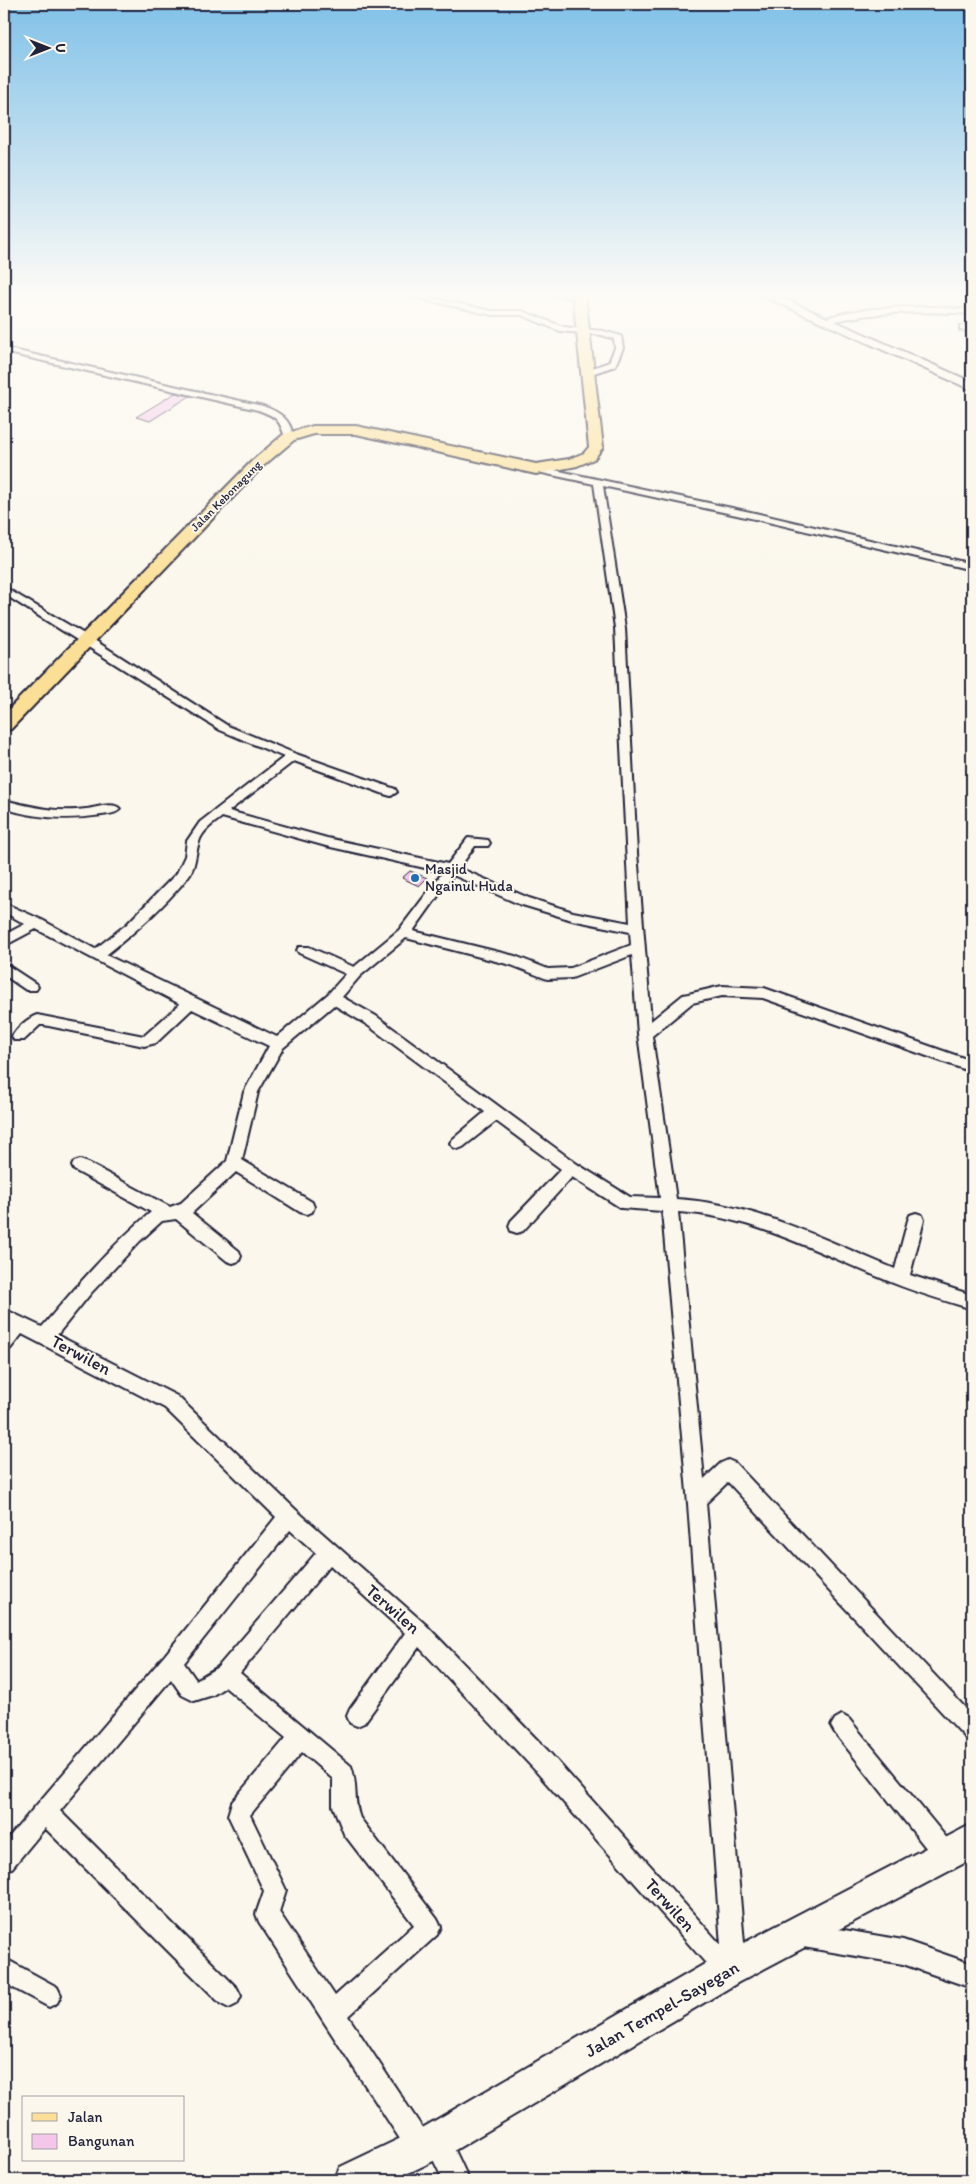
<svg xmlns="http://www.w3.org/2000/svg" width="976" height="2184" font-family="Itim,sans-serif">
  <rect width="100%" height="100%" fill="#fbf7ec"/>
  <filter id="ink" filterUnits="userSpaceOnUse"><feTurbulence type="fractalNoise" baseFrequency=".02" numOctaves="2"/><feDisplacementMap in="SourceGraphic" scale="10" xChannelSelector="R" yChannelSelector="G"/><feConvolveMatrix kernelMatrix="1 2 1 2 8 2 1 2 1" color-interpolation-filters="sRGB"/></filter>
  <g filter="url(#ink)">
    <g fill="#f4c6ea" stroke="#22223b">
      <path d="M175 393 190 396 150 421 136 417Z"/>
      <path d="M410 871 427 878 419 886 402 878Z"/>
    </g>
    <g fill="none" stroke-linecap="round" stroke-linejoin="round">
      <g stroke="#22223b" stroke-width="4">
        <g id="street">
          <path d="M405 295H418L492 311H522L564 327 603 331 621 336 623 348 615 366 588 375H585V371L609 362 615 348 614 339 602 335 560 331 521 315H492Z"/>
          <path d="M554 295H579L583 297 579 299Z"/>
          <path d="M935 307 972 310V314C922 311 875 311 826 323L822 321C843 307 909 307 935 307Z"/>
          <path d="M963 326 972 327V331L960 330V326Z"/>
          <path d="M4 348 263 406C279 412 291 419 293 437L286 439C279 420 278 417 258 410L4 352Z"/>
          <path d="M536 466 755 513 972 564V570L755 519 603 486 625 628 637 853 651 1021 683 995 688 994 722 986 764 988 972 1061V1072L763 998 722 996 692 1003 652 1036 676 1199C754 1203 824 1240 895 1269L908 1220 910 1215 916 1213 922 1215 924 1220 910 1275 972 1295V1309C946 1301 918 1293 893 1283 823 1255 754 1216 678 1212L704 1479 721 1463 728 1460 735 1463 972 1715V1740L965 1737 728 1482 706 1503 746 1966 742 1974 727 1982 719 1978 533 1768 419 1647 364 1723 357 1726 350 1723 347 1716 350 1709 405 1633 330 1565 240 1673 351 1766C358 1784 353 1801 360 1818L437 1919 441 1927 437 1935 348 2016 427 2135 428 2131 437 2127 446 2131 469 2180H443L430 2153 429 2156 420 2160 411 2156 259 1922 256 1914 264 1891 228 1815 232 1802 286 1738 225 1687 213 1695 194 1701 182 1695 171 1679 60 1811 237 1988 241 1996 237 2004 229 2008 221 2004 45 1828 12 1868 4 1871V1843L165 1655 276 1517 165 1408 22 1334 10 1349 4 1352V1331L8 1326 4 1324V1309L42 1327C76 1287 110 1247 151 1212L74 1170 72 1166 74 1162 80 1160 86 1162 170 1207 181 1203 227 1161 244 1092 269 1046 192 1009 156 1043 144 1046 44 1025H40L24 1040H14L12 1036C17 1028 28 1018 37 1015L144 1036 180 1004 36 929 4 946V935L25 924 4 912V903L42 920 95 949 127 924 177 873 185 856 187 841 200 822 284 757 220 730 4 594V587L91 638 228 726 296 754 395 789 397 792 391 796 387 795 294 761 229 811 327 838 448 864 468 838 488 840 490 843 488 846H475L459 868 529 898 573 912 630 923 615 628 594 484 533 471V467ZM222 817 326 846 443 872 399 930 354 967 309 947H299L297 950 299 953 346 974 328 994 277 1037 106 955C135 932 164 907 187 878 196 868 195 854 199 842 202 831 213 824 222 817ZM453 875 519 904 572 920 630 932 631 945 571 968 548 969 515 956 413 931ZM406 938 511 965 547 979 572 978 632 955 638 1034 660 1198 630 1197 577 1164 376 1016 342 997 360 976ZM334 1005 366 1024 485 1112 453 1139 450 1143 453 1147 458 1149 463 1147 496 1121 561 1169 511 1221 509 1226 511 1231 517 1233 523 1231 572 1177 621 1208 662 1211 688 1504 721 1945 549 1752 425 1624 296 1510 177 1396 57 1335 91 1293 140 1241 162 1221 176 1219 227 1261 233 1263 239 1261 241 1256 239 1251 192 1213 236 1172 300 1212 306 1214 312 1212 314 1207 312 1202 242 1160 258 1092 283 1048ZM290 1530 316 1553 218 1667 196 1680 184 1663ZM302 1752 333 1779V1806L344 1834 414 1925 335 1996 279 1912 286 1890 250 1815Z"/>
          <path d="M4 800C32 807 57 813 86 809 96 808 114 801 120 809 116 814 108 814 102 815 68 820 36 819 4 808Z"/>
          <path d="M4 963 36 984 38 987 36 990H26L4 975Z"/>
          <path d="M842 1715 849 1719 954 1847 957 1855 954 1863 946 1866 938 1863 835 1733 831 1726 835 1719Z"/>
          <path d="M803 1923 903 1940 972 1964V1988L903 1964 803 1947 795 1943 791 1935 795 1927Z"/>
          <path d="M4 1958 57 1987 61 1995 57 2003 49 2007 4 1983Z"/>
        </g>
      </g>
      <g stroke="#22223b" stroke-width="4">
        <g id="secondary">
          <path d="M761 295H776L972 382V390Z"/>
          <path d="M972 1824V1859L739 1982 450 2153 394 2180H334L340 2167 424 2127 715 1958Z"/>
        </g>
      </g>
      <g stroke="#22223b" stroke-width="4">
        <path id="primary" d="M573 295H585L603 447 594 459 577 466 536 474 356 434H314L294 440 262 467 11 729 4 731V714L252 461 284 434 313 426H356L536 464 569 459 584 453 589 447Z"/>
      </g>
      <use href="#street" fill="#fbf7ec" fill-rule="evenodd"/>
      <use href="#secondary" fill="#fbf7ec" fill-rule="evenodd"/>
      <use href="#primary" fill="#fbdf96" fill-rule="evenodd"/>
    </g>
  </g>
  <linearGradient id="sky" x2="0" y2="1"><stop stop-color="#81c1e8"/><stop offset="0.49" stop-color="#fdfbf6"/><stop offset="1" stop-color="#fdfbf6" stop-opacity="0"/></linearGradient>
  <rect width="976" height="601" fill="url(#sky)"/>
  <circle fill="#1f6fb2" stroke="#fbf7ec" stroke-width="2" cx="415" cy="878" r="5"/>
  <g text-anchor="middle" stroke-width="4" stroke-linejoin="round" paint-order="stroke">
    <g font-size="12" fill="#22223b" stroke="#fbf7ec">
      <text transform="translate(226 496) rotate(-45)" y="4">Jalan Kebonagung</text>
    </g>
    <g font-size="15" fill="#22223b" stroke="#fbf7ec" text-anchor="start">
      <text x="425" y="874">Masjid<tspan x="425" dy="17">Ngainul Huda</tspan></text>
    </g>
    <g font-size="18" fill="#22223b" stroke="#fbf7ec">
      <text transform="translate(81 1355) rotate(28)" y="6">Terwilen</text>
      <text transform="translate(393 1609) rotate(41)" y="6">Terwilen</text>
      <text transform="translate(670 1905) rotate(48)" y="6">Terwilen</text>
      <text transform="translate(662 2009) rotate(-30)" y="6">Jalan Tempel-Sayegan</text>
    </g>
  </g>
  <rect width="976" height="2184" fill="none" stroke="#fbf7ec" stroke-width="20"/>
  <rect x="10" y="10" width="956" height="2164" fill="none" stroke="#22223b" stroke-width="2" filter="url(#ink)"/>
  <rect x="22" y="2096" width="162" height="65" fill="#fbf7ec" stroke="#a4a2a5"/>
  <rect x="32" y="2113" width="25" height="8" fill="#fbdf96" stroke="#a4a2a5"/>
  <text x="68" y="2122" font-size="15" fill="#22223b">Jalan</text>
  <rect x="32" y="2134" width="25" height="15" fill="#f4c6ea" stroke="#a4a2a5"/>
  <text x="68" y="2146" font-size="15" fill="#22223b">Bangunan</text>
  <g transform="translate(48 48) rotate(90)" stroke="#fbf7ec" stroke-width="4" paint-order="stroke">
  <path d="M0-4L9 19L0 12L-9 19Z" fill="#22223b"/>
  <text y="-8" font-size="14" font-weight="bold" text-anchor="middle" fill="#22223b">U</text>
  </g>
</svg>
